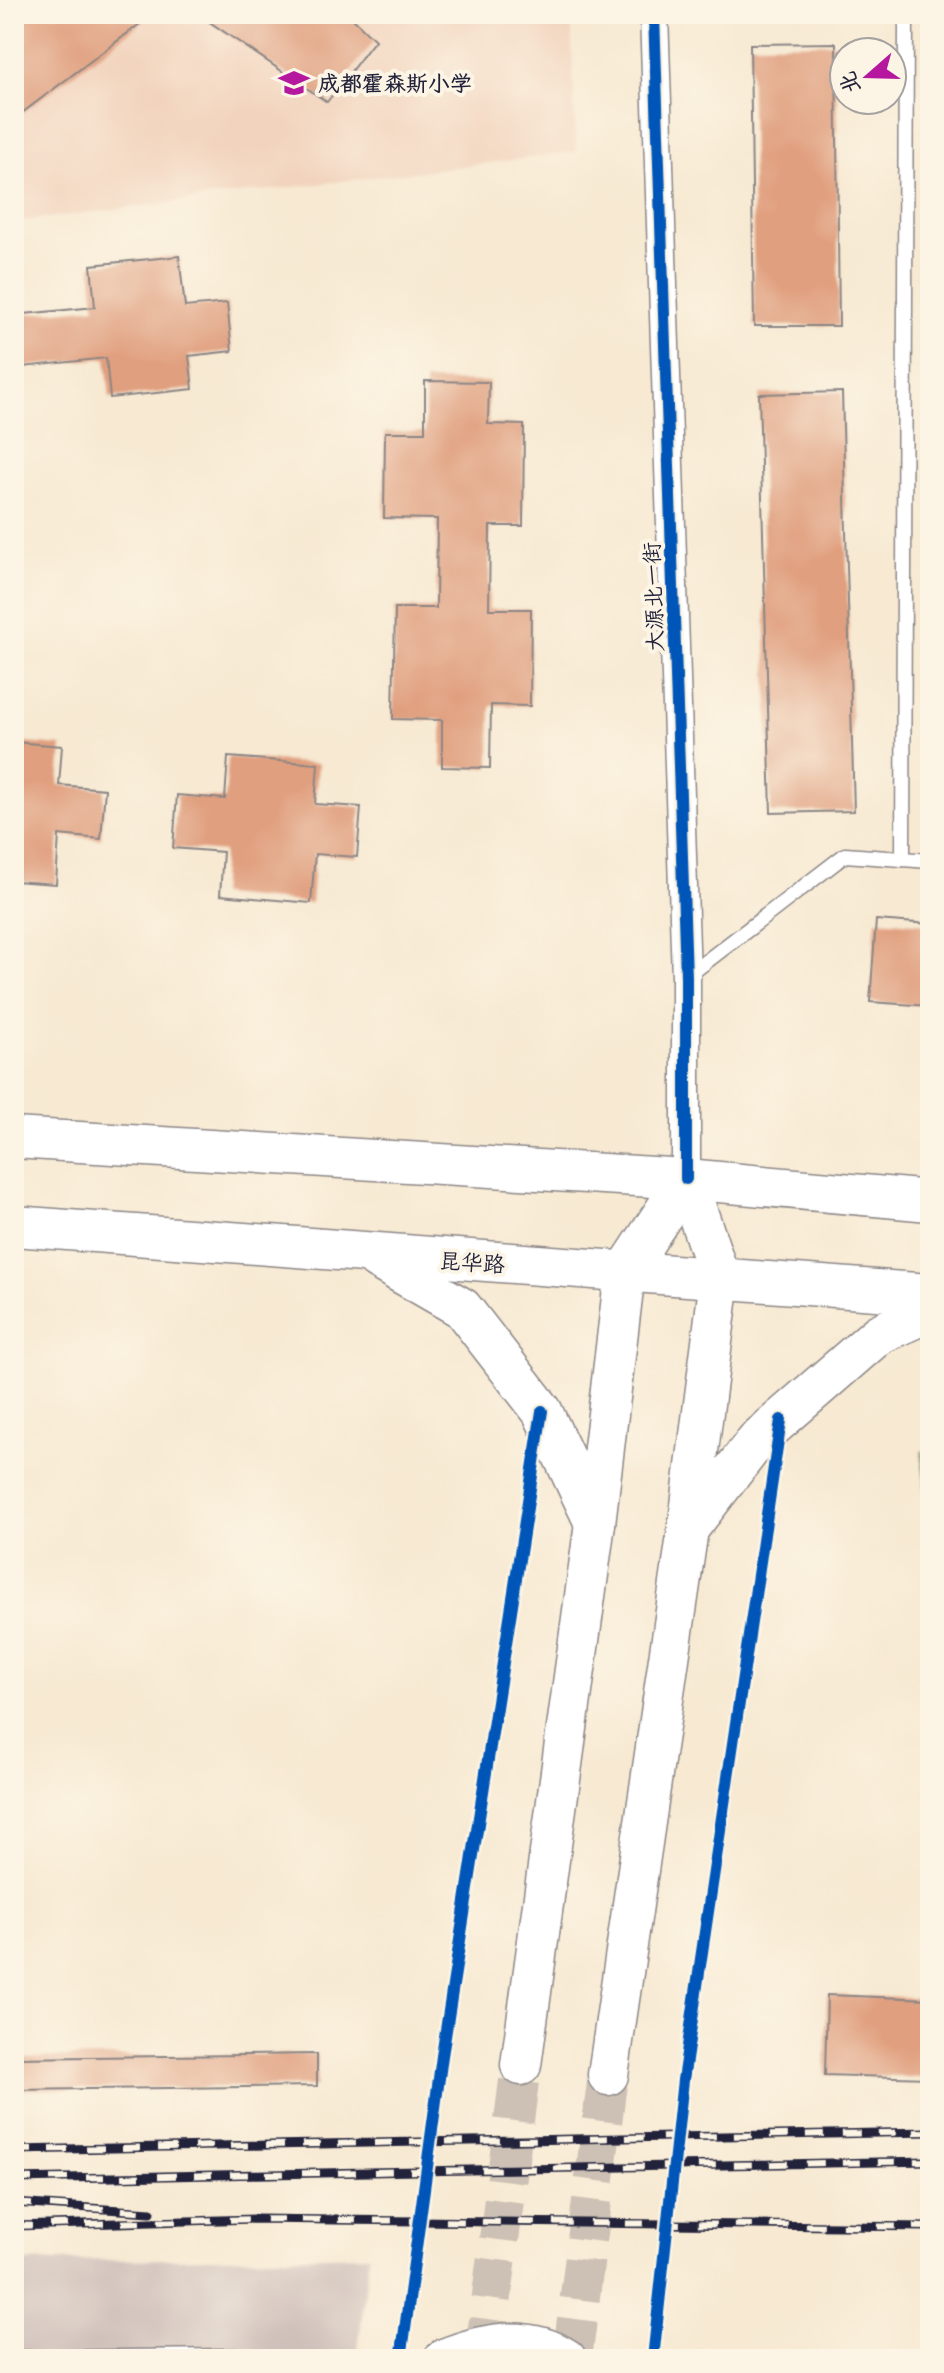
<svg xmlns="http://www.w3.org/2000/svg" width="944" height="2373" font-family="Delius,'LXGW WenKai TC',sans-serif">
  <rect width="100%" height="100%" fill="#fcf5e5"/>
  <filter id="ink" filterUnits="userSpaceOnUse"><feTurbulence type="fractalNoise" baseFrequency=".0125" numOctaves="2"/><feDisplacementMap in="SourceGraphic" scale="16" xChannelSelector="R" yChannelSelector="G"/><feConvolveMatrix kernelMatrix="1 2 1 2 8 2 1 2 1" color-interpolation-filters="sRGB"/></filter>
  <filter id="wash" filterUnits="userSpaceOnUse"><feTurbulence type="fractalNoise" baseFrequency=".006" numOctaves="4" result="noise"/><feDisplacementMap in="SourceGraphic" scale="32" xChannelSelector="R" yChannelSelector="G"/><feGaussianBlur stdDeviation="1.8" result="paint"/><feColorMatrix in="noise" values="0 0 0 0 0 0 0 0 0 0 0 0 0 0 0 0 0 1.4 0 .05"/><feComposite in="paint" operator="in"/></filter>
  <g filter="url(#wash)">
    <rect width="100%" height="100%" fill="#f7e9d2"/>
    <path fill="#f2d4be" d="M14 14H571L576 152 14 222Z"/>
    <path fill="#cfc0ba" d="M369 2255 357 2359H14V2262Z"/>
    <path fill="#b4d982" stroke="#6b7e5e" stroke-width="2" d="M922 1452H930V1525Z"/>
    <g id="blocks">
      <g fill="#e09f7e">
        <path d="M14 14H153L14 119Z"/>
        <path d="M198 14H348L375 40 327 102Z"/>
        <path d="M836 43 839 326H754L750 44Z"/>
        <path d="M179 256 185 307 227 303 232 351 189 356 193 389 110 398 106 358 14 368V315L95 307 91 265Z"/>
        <path d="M425 381 489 382 488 424 524 425 523 526H490L489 609H531L530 706 491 705 490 768 442 767V720L393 719 395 608H436L437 519 384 518 385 432H425Z"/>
        <path d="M842 392 854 811 771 813 759 394Z"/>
        <path d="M14 742 62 746 59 785 105 789 101 839 59 835 56 884 14 881Z"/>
        <path d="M228 757 318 764 315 804 361 807 357 857 315 854 311 903 220 895 223 852 173 848 177 795 225 799Z"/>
        <path d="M876 920 930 924V1006L870 1002Z"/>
        <path d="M827 1995 930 1999V2078L825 2075Z"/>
        <path d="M317 2054V2086L14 2090V2058Z"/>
      </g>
    </g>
  </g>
  <g filter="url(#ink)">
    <use href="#blocks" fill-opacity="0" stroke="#8c8686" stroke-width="2"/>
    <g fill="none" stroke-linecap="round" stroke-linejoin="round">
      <g stroke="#ccc1b4" stroke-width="40" stroke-dasharray="40 20" stroke-linecap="butt">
        <path d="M484 2359 521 2065"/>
        <path d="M572 2359 608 2075"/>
      </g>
      <g stroke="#8c8686" stroke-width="17">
        <g id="service">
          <path d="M903 859 906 14"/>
          <path d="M686 977 845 855 930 861"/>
          <path d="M14 2358 235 2356 252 2359"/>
        </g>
      </g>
      <g stroke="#8c8686" stroke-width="31">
        <path id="minor" d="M654 14 686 977V1179"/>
      </g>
      <g stroke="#8c8686" stroke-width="43">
        <g id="secondary">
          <path d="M14 1138 686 1179 930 1201"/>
          <path d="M14 1226 930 1294"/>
          <path d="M377 1259 462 1308 542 1411 595 1523"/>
          <path d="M688 1529 757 1440 879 1334 930 1311"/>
          <path d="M521 2065 595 1523 625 1272 686 1179"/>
          <path d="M608 2075 688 1529 720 1279 686 1179"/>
          <path d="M444 2359C483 2343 528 2334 566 2359"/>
        </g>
      </g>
      <use href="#service" stroke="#fff" stroke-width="14"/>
      <use href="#minor" stroke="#fff" stroke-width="28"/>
      <use href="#secondary" stroke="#fff" stroke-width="40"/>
      <g stroke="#22223b" stroke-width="9">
        <g id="rail">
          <path d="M14 2150 930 2132"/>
          <path d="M14 2179 930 2161"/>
          <path d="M14 2203 151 2212"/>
          <path d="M14 2226 255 2219 930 2227"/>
        </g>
      </g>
      <use href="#rail" stroke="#fcf5e5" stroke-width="6" stroke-dasharray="18" stroke-linecap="butt"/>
      <g stroke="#fcf5e5" stroke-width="17">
        <g id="cycleway">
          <path d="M654 14 686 977V1179"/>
          <path d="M401 2359 442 2056 542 1411"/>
          <path d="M653 2359 683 2080 781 1420"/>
        </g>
      </g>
      <use href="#cycleway" stroke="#0057b8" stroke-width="12"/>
    </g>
  </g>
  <defs>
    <g id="school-bare" transform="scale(2.4)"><path d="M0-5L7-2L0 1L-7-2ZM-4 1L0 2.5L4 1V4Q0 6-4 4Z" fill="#b5179e" stroke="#fcf5e5" stroke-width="2.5" paint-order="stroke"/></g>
  </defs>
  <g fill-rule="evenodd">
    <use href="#school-bare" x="294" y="83"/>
  </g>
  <g text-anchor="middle" stroke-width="8" stroke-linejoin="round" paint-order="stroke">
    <g font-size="22" font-weight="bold" fill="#22223b" stroke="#fcf5e5" text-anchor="start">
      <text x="318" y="91">成都霍森斯小学</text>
    </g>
    <g font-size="22" fill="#22223b" stroke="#fcf5e5">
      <text transform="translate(653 597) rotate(-92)" y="8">大源北一街</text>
      <text transform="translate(472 1262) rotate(4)" y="8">昆华路</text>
    </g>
  </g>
  <rect width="944" height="2373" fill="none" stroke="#fcf5e5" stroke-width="48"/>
  <g transform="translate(868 76) rotate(250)"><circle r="38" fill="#fcf5e5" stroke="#a5a1a1" stroke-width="2"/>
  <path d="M0-6L14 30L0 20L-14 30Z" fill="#b5179e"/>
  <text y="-12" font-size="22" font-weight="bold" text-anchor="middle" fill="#22223b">北</text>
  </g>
</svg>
